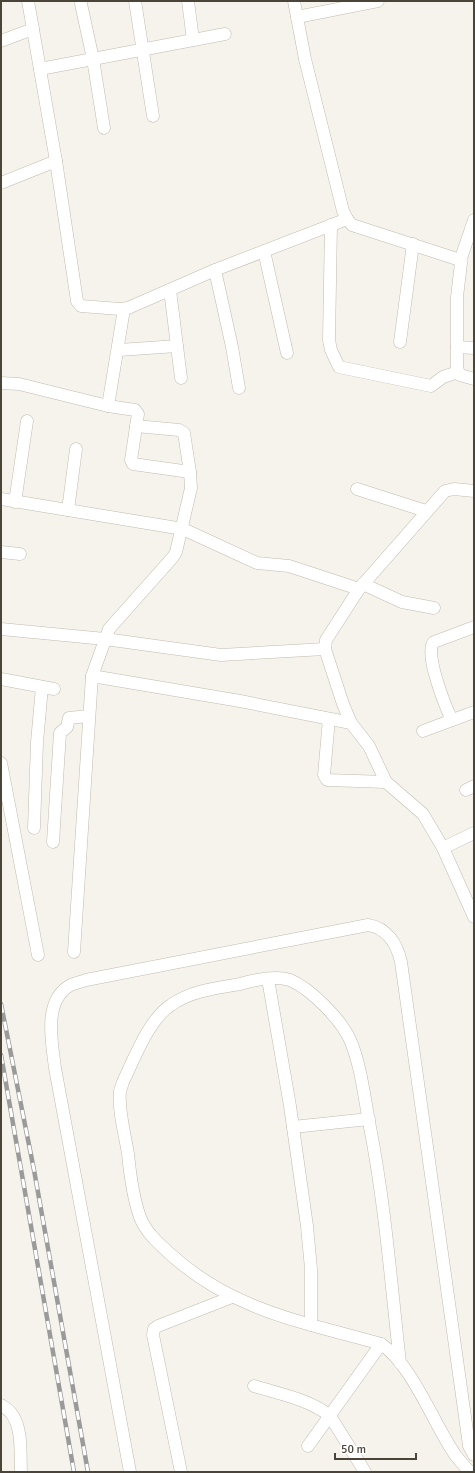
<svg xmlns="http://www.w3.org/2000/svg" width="475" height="1473" font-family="Signika,sans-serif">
  <rect width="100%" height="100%" fill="#f6f3ec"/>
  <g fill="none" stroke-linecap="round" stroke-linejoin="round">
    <g stroke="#c2bbae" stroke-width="13">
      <g id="minor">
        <path d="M28 1 56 161 77 301 81 306 120 309 128 308 215 270 347 219"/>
        <path d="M135 1 153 116"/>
        <path d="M188 1 193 40"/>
        <path d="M294 1 305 59 343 211 347 219 352 225 460 260 461 263 457 297V369L460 375 474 379"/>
        <path d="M81 4 93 59 104 128"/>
        <path d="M297 17 378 1"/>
        <path d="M1 41 33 29"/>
        <path d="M40 69 225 34"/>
        <path d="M1 183 56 161"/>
        <path d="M331 225 329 340 331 350 339 367 431 386 443 377 458 372"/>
        <path d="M264 251 287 353"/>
        <path d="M460 261 474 220"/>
        <path d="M215 270 232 347 239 388"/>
        <path d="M170 290 181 378"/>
        <path d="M400 342 413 244"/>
        <path d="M457 347 474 348"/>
        <path d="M119 350 177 346"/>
        <path d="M1 383 19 384 108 406 135 410 138 414 131 460 133 464 190 472"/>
        <path d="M108 406 124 309"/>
        <path d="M357 489 426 511"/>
        <path d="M1 499 183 529 257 563 289 566 359 589"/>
        <path d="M15 502 27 421"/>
        <path d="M68 510 76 449"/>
        <path d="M1 552 20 554"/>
        <path d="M363 584 402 602 434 608"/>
        <path d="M1 629 105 639 221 655 325 649"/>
        <path d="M92 676 109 629 173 557 176 552 191 488 190 472 184 433 179 430 136 426"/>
        <path d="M1 679 54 689"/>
        <path d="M329 719 324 775 327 780 386 782"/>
        <path d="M452 720C446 708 423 651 434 642L474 627"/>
        <path d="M351 723 343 704 325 649 326 640 359 589 445 491 454 489 474 491"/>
        <path d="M423 731 474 712"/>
        <path d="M1 763 38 955"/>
        <path d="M466 790 474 786"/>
        <path d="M34 828 37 742 42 687"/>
        <path d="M53 842 60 733 67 727 69 718 89 716"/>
        <path d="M443 848 474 833"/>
        <path d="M74 952 92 676 240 701 351 723 369 746 386 782 423 814 443 848 474 917"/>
        <path d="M268 979 290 1106 307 1226 311 1269V1325"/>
        <path d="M293 1127 369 1119"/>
        <path d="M400 1363C391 1283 385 1202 369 1122 364 1095 361 1067 351 1042 342 1020 311 989 290 980 275 975 254 980 240 984 216 988 191 991 171 1005 149 1019 134 1059 123 1082L120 1091C118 1111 125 1134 128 1154 130 1174 133 1198 140 1217 145 1231 157 1242 168 1252 230 1310 303 1322 381 1344 412 1364 434 1425 456 1456 460 1461 465 1467 470 1472"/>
        <path d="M254 1386C279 1394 309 1399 330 1416L365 1472"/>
        <path d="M1 1405C4 1407 9 1410 11 1413 23 1428 20 1454 21 1472"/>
        <path d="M308 1446 381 1344"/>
        <path d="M130 1472 55 1068C52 1043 43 1002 69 986 74 983 81 982 86 980L368 925C387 928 397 944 401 962L468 1438 469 1446 474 1455"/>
        <path d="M181 1472 153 1335 154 1329 158 1326 232 1297"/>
      </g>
    </g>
    <use href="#minor" stroke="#fff" stroke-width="12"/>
    <g stroke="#9a9a9a" stroke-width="4.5">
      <g id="rail">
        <path d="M1 1004 34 1170 88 1472"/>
        <path d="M1 1055 74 1472"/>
      </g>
    </g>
    <use href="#rail" stroke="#fff" stroke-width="3" stroke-dasharray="9" stroke-linecap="butt"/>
  </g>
  <rect width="475" height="1473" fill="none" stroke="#4b4439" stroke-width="4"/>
  <path d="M335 1453v6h81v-6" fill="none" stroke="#4b4439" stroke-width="2"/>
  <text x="341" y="1453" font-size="12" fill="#4b4439" stroke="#ffffff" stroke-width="3" paint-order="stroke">50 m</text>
</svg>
